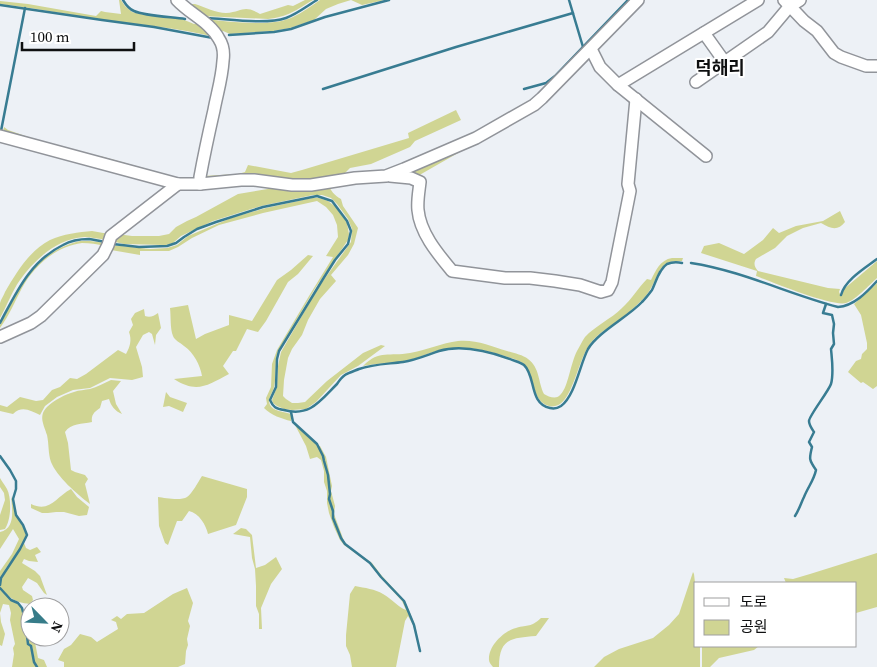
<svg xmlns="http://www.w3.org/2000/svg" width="877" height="667" font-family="'Source Serif 4','Noto Sans KR',serif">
  <rect width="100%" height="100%" fill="#edf1f6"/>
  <g fill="#d0d593">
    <path d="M119 0H121L125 6 132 12 140 14 182 19 194 24H200L215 37C179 28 142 25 106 20 70 15 35 8 0 4V1L28 4 96 16 101 11 105 12 121 14Z"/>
    <path d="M305 0H313C296 10 288 17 268 19L202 16 192 7V4H195C205 7 216 13 226 13 243 12 243 4 260 14L288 5 293 6Z"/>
    <path d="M320 0H385L362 5 351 0 338 4 326 9 314 20 290 28 273 31 230 34 223 31 221 32 203 19C227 21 272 28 293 17 302 13 311 6 320 0Z"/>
    <path d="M456 110 461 120 415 141 410 147 371 164 350 168 342 176 320 179 203 181V176L238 174 245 172 248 165 291 173 302 170 409 138 408 133Z"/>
    <path d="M4 127 8 130 34 139 97 157 100 156 179 178H193L195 175C194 181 188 181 183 182L3 133Z"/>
    <path d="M469 143 458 153 416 177 406 170Z"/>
    <path d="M328 184C330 190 335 196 341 199L343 206 358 228 354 244 348 255 331 275 336 281 320 299 308 320 302 335 292 349 288 358 284 380 283 396 286 399 292 403H298L305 402 327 381 363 353 381 345 385 346 358 366 341 375 316 402 306 409 292 410 284 409 277 406 273 403 272 400 277 387 278 366 281 352 318 288 351 242 352 229 348 219 337 204 331 198 322 195H313L261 206 213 221 181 236 173 243 166 245 124 244 111 241 117 234 132 236H159L169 234 176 227 187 221 196 217 238 194 286 186Z"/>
    <path d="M312 198H319L328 201 336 207 347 223 349 234 348 240 316 287 278 351C274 363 277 375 274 387 273 393 267 398 270 405 273 411 284 412 291 414V421C282 419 271 415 264 408L267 404 266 398 271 387 272 364 277 350 309 296 333 257 326 256 338 237 337 225 333 215 326 207 317 201 263 213 219 225 192 238 178 247 169 251H140V255L111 250V245L150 249 167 248 177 245 188 236 231 218 266 208Z"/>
    <path d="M840 211 845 222C838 231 831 229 821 223L803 228 787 236 775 248 756 259C753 264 755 267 758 271L828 288 840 289 839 292 841 296 844 289 877 261V278C869 285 856 300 846 303 832 307 772 282 756 276L757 271 701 253 704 246 719 243 744 254 763 240 773 228 779 233 796 226 823 221Z"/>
    <path d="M92 231 109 234 107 240C99 239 91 237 84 237 57 239 35 259 20 280 12 291 7 306 0 318 0 313 0 307 0 303 1 299 4 295 5 292 16 273 30 250 50 240 63 234 79 232 92 231Z"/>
    <path d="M80 241H90L106 243 105 246C97 244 90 243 82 243 56 246 34 266 22 288 15 301 9 316 0 328V325C21 286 33 253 80 241Z"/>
    <path d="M308 255 313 256 298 274 288 282 266 321 258 332 247 329 236 351H233L223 366 229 374C208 385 197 394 174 379L202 376C200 365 194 353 184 346 180 342 175 341 173 336 170 329 171 316 170 308L188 305 196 339 205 334 229 325V315L252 321 277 280 291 270Z"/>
    <path d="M672 258H683L682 261C677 261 672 261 667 263 659 267 656 280 651 288 649 292 645 297 642 300 635 307 627 314 619 320 608 328 595 335 588 347 579 361 572 397 560 404 557 406 552 407 549 406 532 401 535 380 527 368 524 362 517 360 511 358 489 351 464 344 441 350 430 352 419 358 408 360 393 364 378 363 363 366 380 349 389 357 410 353 426 350 442 343 458 341 474 339 492 346 507 351 514 353 523 355 528 359 540 368 538 382 544 394 549 397 557 400 561 394 568 387 571 362 577 351 580 346 582 341 585 337 595 326 611 319 622 308 632 299 638 288 647 279L651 280C656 270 660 260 672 258Z"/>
    <path d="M877 283V386L873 389 863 382 861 383 848 372 856 361 861 359 862 354 867 349V343L861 315 854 304Z"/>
    <path d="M144 309 145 316C150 318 154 316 158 313L161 328 156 335 155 345 152 334 149 332 143 335 136 347 142 367 143 377 132 380 110 378 90 388 73 390 57 397 45 406 40 415C31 411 22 405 13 414L0 411V405L7 407 20 397 36 401 43 400 52 390 60 387 70 378 77 379 86 374 118 350 126 354C130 347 132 340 129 332L133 325 131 319 135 313Z"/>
    <path d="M111 380 121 381 113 391 116 404 122 414C115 411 111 406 109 399L102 401 100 408C94 412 91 415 92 422 82 424 71 423 65 432L68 443 71 470 75 472 85 475 88 479 85 484 90 504C77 494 57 477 51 462 48 453 49 444 47 435 44 425 38 416 47 407 54 400 66 394 74 392 79 390 85 390 90 389 97 387 104 383 111 380Z"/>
    <path d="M166 392 170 397 187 403 183 412 169 406 163 407Z"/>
    <path d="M295 425 317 445 320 446 326 457 332 486 331 491 335 506 334 514 344 541 348 546 372 563 382 576 405 601 415 625 421 654 413 625 408 616 405 621 396 667H352L350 655 346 646V635L350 594 355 586C365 588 375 589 383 594 392 599 398 607 406 610L402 601 380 577 370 564 344 545 340 540 334 527 329 513 327 503V491L324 482V471L321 460 317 457 310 459 306 446Z"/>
    <path d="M202 476 247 489V497L236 525 208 534C206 525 199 513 189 511L182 521H177L168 545 165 543 159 526 158 497C165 498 181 501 187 497 192 494 198 482 202 476Z"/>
    <path d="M0 478C2 482 5 485 7 489 12 499 11 520 5 529L0 530V515L5 500 4 493 0 487Z"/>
    <path d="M71 489 77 497 89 507 87 515 79 516 64 512H56L48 513H42L31 508V504C50 513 56 497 71 489Z"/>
    <path d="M11 496 16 515 23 527 26 535 19 550 6 568 0 581V571L12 554 19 539 13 529 0 549V532C16 529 12 509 11 496Z"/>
    <path d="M241 528 246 529 252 535 256 568 265 565 276 557 282 569 271 584 261 608 262 629H259V614L256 606V586L255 569 252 558 250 537 233 534Z"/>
    <path d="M24 543 26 548 30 550 37 547 41 552 35 555 38 562 29 561 24 559 22 563 35 571 40 576 47 595 44 593 37 583 28 578 22 587 23 590 32 596 33 600 30 604C14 602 11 599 0 587L1 578Z"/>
    <path d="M877 553V607L856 613V583H786L784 578 793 579 810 574Z"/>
    <path d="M693 572 694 574 696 591V646H700V667H594L604 657 619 649 653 638 669 625 679 614Z"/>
    <path d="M187 588 193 603 188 621 190 626 187 639 188 645 186 651 185 664 178 667H64V662L58 660 64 649 71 645 80 634 91 637 97 642 118 629 116 622 111 620 117 616 121 619 127 614 144 613 173 594Z"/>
    <path d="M0 589 11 600 18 604 22 609 25 620 27 644 31 647 34 662 36 667H12L14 654 13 648 15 644 10 620 11 613 9 605 3 604 0 613 1 622 5 634 2 646 0 645Z"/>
    <path d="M30 615V637H34L38 658 44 660 47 667H38L35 662 32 646 28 643 25 616Z"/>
    <path d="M541 618H549L536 636C512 638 499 638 499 667H493C491 665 489 662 489 660 488 646 504 631 516 628 529 624 530 628 541 618Z"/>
    <path d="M702 646H759L754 650 719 658 710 667H702Z"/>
  </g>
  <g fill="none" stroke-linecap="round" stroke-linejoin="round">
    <g stroke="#387c92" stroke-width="2.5">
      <path d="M123 0C126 5 129 9 134 11 145 16 172 17 185 19"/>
      <path d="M569 0 583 47"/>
      <path d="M0 5 102 20 154 27 213 38"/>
      <path d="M207 18C228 19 266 25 286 18 297 14 307 6 317 0"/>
      <path d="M229 35 274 32 291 29 325 17 389 0"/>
      <path d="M323 89 456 47 573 13"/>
      <path d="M524 89 546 83 555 76 628 0"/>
      <path d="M1 131 25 8"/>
      <path d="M113 244 139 247 167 246 176 243 184 237 197 229 216 222 263 207 317 196 332 201 347 221 351 231 348 244 335 260 323 279 279 351 277 359 276 387 270 400C273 407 276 409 284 410 310 417 320 401 337 384 339 381 342 377 345 375 348 373 354 371 359 369 373 364 388 364 403 362 416 360 427 355 439 351 462 344 488 351 510 359 514 361 520 362 524 365 536 376 529 404 550 408 554 409 558 408 561 406 575 396 580 364 588 349 598 332 628 317 642 302 646 298 649 294 652 290 656 282 659 269 667 264 672 262 677 262 682 263"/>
      <path d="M691 263C743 271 788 294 838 307 854 306 867 292 877 281"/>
      <path d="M841 295C845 280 865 268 877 259"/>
      <path d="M0 323C16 293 30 261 63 245 70 241 81 239 89 239 95 240 100 241 105 242"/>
      <path d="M291 412 293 422 317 444 323 456 324 461 328 475 330 494 329 499 333 511V518L341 538 345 544 370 563 381 577 404 601 414 625 420 651"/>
      <path d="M0 456 10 470 16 481V489L13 499 16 515 23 525 27 535 20 549 1 578 0 585"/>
      <path d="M795 516C799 510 801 503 804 497 808 487 814 480 816 470 809 460 809 459 812 447L809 442 814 432C812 429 809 425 809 421 809 416 828 392 831 384 834 373 832 360 831 349L834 344 833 333 834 324 832 315 823 313 826 304"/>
      <path d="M0 588 11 600 18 603 22 608 25 620 28 644 31 646 34 662 37 667"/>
    </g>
    <g stroke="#91949a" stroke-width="14">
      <g id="minor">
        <path d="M177 0C190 14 210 22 219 39 223 45 224 54 223 61 222 78 217 94 214 110 209 132 204 155 200 177V184"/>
        <path d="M784 0 804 21 817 31 834 53 841 57 866 66H877"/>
        <path d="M704 33 724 61"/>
        <path d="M591 49 600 67 618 85 706 156"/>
        <path d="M696 82 768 32 789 7 800 0"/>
        <path d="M618 85 758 0"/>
        <path d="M0 136 178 184H200L241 180H254L292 185H311L355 178 386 176 404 169 476 138 534 105 542 98 638 0"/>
        <path d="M390 176 411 178 420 182C419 191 417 201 418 210 420 233 438 254 452 271L505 278H530L555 281 580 285 601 292 608 290 612 282 630 191 628 184 636 99"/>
        <path d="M0 337 31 323 41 316 103 255 108 245 111 236 178 184"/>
      </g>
    </g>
    <use href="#minor" stroke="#fff" stroke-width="11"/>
  </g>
  <g text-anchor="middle" stroke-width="4" stroke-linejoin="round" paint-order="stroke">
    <g font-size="18" font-weight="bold" fill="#0f1011" stroke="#fff">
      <text x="720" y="74">덕해리</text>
    </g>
  </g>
  <rect x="694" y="582" width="162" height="65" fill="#ffffff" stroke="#9f9fa0"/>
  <rect x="704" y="598" width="25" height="8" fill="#ffffff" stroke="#9f9fa0"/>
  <text x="740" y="607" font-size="15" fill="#0f1011">도로</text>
  <rect x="704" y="620" width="25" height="15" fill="#d0d593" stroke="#9f9fa0"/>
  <text x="740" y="632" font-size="15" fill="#0f1011">공원</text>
  <g transform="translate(45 622) rotate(114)"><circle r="24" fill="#ffffff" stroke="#9f9fa0"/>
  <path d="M0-4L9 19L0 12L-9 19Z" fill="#377c89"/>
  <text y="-8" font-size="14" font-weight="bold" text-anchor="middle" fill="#0f1011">N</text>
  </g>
  <path d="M22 42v8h112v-8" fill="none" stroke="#0f1011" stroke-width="2.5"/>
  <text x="30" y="42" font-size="15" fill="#0f1011" stroke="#ffffff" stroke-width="4" paint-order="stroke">100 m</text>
</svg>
